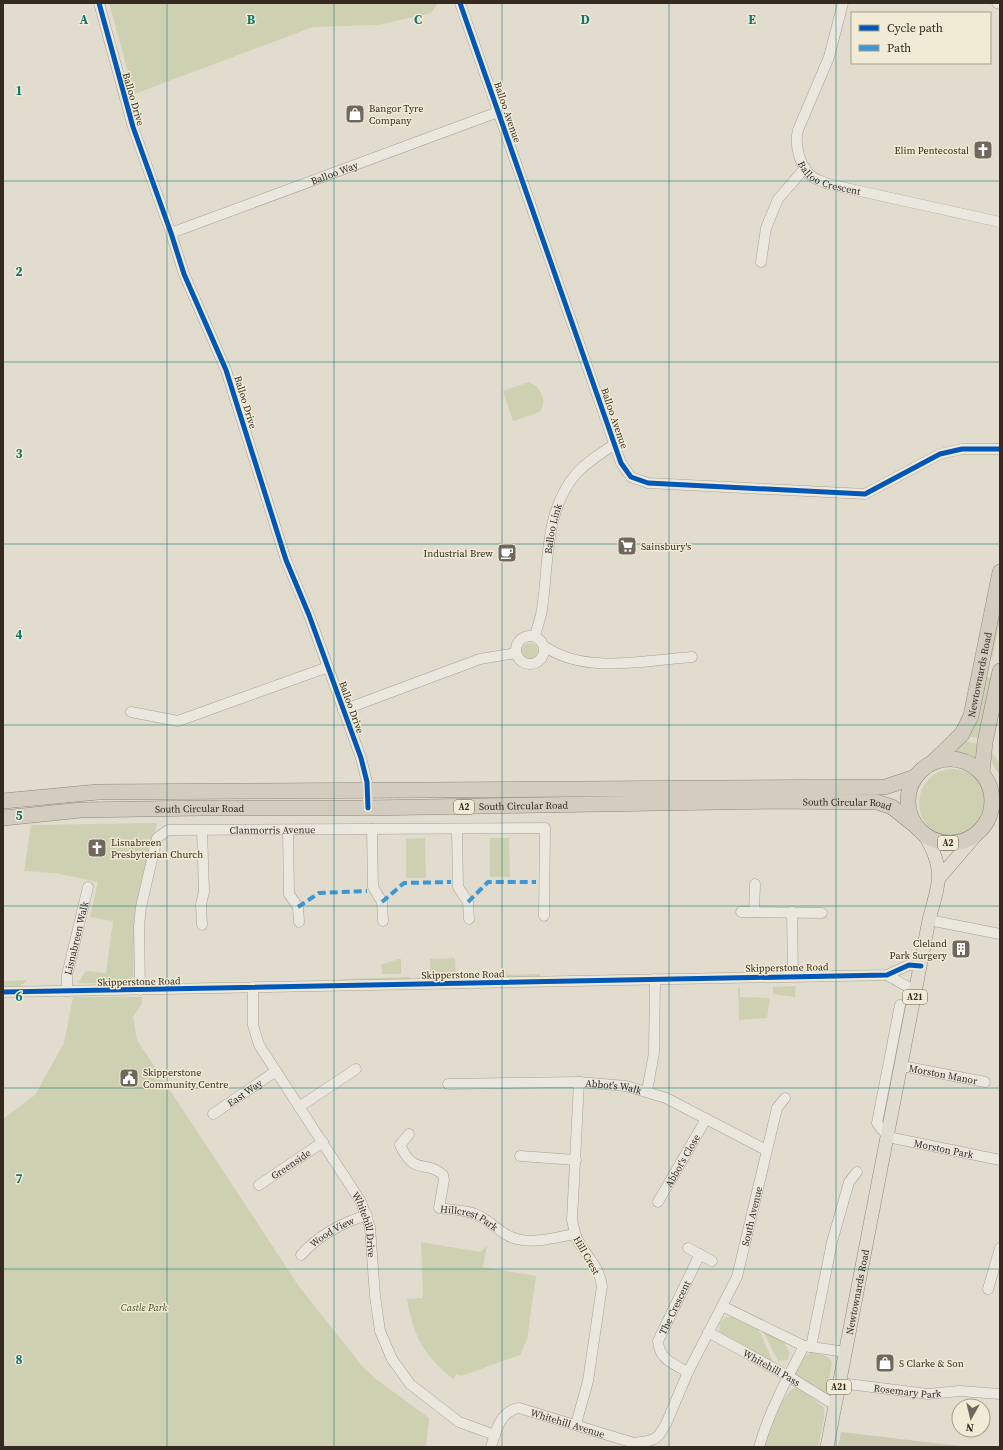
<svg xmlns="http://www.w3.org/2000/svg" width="1003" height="1450" font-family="'Source Serif 4',serif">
  <rect width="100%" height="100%" fill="#e1dccd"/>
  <g fill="#ced0b2">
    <path d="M109 3H438L431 13 378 25 313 27 134 94Z"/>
    <path d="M529 382C542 388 547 400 540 412L513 421 503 391Z"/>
    <path d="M1000 603V621L992 659 990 661Z"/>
    <circle cx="530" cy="651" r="8"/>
    <path d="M988 677 992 679 981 739 968 736 985 678Z"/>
    <path d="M966 741 978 744 977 759 966 754 953 752Z"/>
    <path d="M991 751 1000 764V775C993 767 990 761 991 751Z"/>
    <circle cx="953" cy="803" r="34"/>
    <path d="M157 823 137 908 133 977 126 984 78 983 86 971 106 973 113 921 90 917 98 882 55 873 24 871 31 825Z"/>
    <path d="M425 838 426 878H406V839Z"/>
    <path d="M490 838H509L510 877H490Z"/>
    <path d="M455 958 456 973H430V959Z"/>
    <path d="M398 959H401V974H382L381 965Z"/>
    <path d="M540 974V977L477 979V975Z"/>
    <path d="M466 976 467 978 419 979V977Z"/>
    <path d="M410 977V980L341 981V979Z"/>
    <path d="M27 980C22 987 11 990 3 986V981Z"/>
    <path d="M796 986 795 997 773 994V987Z"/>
    <path d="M738 988H740V997L770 998 767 1018 739 1020Z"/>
    <path d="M73 997H142V1003L133 1017 137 1040 298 1285 362 1366 376 1379 429 1418 426 1447H3V1119L35 1095 64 1043Z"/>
    <path d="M421 1242 480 1252 487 1246 483 1267 536 1276 527 1340 520 1355 461 1376 457 1374 453 1379C424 1355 413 1336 407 1299L423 1298Z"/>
    <path d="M727 1317H733L758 1328 773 1362 719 1332 720 1322Z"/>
    <path d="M763 1331 784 1342 790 1353 787 1360 778 1361Z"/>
    <path d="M812 1352C819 1354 829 1355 832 1362L827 1392 825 1395 792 1372 803 1357Z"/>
    <path d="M798 1386 824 1408V1419L818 1447H764C768 1431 782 1391 798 1386Z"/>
  </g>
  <path fill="#c9cab0" d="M841 1432 968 1447H838Z"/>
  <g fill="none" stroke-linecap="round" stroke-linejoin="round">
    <g stroke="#a6a196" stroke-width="11">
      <g id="minor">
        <path d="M99 3 133 127 171 233 184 274 226 370 286 560 309 615 361 758 367 782 368 808"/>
        <path d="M460 3 621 463 631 477 648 483 865 494 940 454 962 449H1000"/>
        <path id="s1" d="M843 3 829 57 798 130C794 146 800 168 814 178 818 180 824 182 828 184L1000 222"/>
        <path d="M997 3 1000 4"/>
        <path id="s2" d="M171 233 498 112"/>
        <path d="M761 262 766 228 778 199 805 168"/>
        <circle cx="530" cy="650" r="14"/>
        <path id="s3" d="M535 636C537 627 541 618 542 609 549 564 544 511 576 474 587 462 601 453 615 444"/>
        <path d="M544 646C585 675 646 660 692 657"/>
        <path d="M343 710 480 659 516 653"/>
        <path d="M131 712 178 721 328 667"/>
        <path d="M372 829 373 887 382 902 383 921"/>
        <path d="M457 829 458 887 468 902 469 919"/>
        <path d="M288 830 289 894 298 907 299 922"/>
        <path d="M741 912 822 913"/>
        <path d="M754 912 755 884"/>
        <path d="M792 912 793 976"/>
        <path d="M929 920 1000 934"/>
        <path d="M202 925 201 904 204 892 202 830"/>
        <path d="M887 975C897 980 905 987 916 990"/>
        <path id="s4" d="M253 987V1025L259 1045 361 1202 370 1227 375 1296 380 1331 392 1359 410 1384 459 1422 495 1435"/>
        <path id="s5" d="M140 990 139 926 141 907 157 838 168 830 545 828 544 916"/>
        <path id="s6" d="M67 991V975L88 887"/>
        <path d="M3 992 887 975 909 965 921 966"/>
        <path id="s7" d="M900 1005 877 1123 888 1137 1000 1160"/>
        <path id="s8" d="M902 1066 985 1082"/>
        <path id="s9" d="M448 1084 579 1082 626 1086 666 1098 766 1150"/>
        <path d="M647 1091 654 1053 655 979"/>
        <path d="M299 1107 356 1069"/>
        <path id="s10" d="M213 1114 276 1071"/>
        <path id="s11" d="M409 1134 400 1145C415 1177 426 1159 443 1175L444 1180 439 1208C453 1210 471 1210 483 1218 495 1225 503 1236 517 1239 535 1244 557 1237 575 1234"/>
        <path d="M520 1156 576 1160"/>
        <path id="s12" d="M259 1185 323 1142"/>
        <path id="s13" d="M658 1202 706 1119"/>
        <path d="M688 1248 712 1261"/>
        <path id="s14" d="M301 1255C319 1235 341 1223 367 1215"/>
        <path d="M988 1289 1000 1248"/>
        <path d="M722 1306 804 1346 846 1352"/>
        <path id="s15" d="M708 1332 788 1376 835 1405"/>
        <path d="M811 1347 832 1242 849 1182 857 1172"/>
        <path id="s16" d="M688 1372C673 1364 659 1359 658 1341L700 1254"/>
        <path id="s17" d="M840 1383 928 1394 960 1391 1000 1394"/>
        <path d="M576 1424 588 1381 602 1286C600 1269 589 1259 580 1244 575 1237 574 1228 572 1220L579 1082"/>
        <path id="s18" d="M491 1447C496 1431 500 1411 519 1408L634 1443 648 1441 654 1439 659 1435 666 1424 688 1372 737 1277 777 1108 785 1098"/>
        <path d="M759 1447C769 1412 787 1378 804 1346"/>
      </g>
    </g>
    <g stroke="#8c877d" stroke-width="14">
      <g id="major">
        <path d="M940 877 977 834"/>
        <path id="s19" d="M827 1447 929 920C939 881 946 871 924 834"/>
      </g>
    </g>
    <g stroke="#8c877d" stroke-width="16">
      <g id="highway">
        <circle cx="950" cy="801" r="42"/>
        <path id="s20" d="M932 763 962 734 971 716 1000 572"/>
        <path d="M982 773 985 742 1000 671"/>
        <path d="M3 801 98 792 885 787 915 777"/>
        <path id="s21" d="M3 818 81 810 200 808H368L774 801 877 802 892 807 917 827"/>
      </g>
    </g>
    <use href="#minor" stroke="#eae7de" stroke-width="10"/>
    <use href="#major" stroke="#e1dcd0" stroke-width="13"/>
    <use href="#highway" stroke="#d4cdbf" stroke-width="15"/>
    <g stroke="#3d96d5" stroke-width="4" stroke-dasharray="8 4" stroke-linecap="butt">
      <path d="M382 902 404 883 451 882"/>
      <path d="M468 902 488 882H536"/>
      <path d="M298 907 319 893 367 891"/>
    </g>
    <g stroke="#f1ead4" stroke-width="8">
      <g id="cycleway">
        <path d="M99 3 133 127 171 233 184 274 226 370 286 560 309 615 361 758 367 782 368 808"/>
        <path d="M460 3 621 463 631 477 648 483 865 494 940 454 962 449H1000"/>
        <path d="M3 992 887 975 909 965 921 966"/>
      </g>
    </g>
    <use href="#cycleway" stroke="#0057b8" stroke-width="5"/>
  </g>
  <path fill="none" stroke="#0f766e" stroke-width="1" stroke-opacity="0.55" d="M167 3V1447M334 3V1447M502 3V1447M669 3V1447M836 3V1447M3 181H1000M3 362H1000M3 544H1000M3 725H1000M3 906H1000M3 1088H1000M3 1269H1000"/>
  <defs>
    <g id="shop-square" transform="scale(1)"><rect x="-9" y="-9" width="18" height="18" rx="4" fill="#71685d" stroke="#f1ead4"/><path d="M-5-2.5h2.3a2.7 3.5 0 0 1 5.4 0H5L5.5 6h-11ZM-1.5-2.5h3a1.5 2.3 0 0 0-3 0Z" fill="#fff"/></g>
    <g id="church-square" transform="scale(1)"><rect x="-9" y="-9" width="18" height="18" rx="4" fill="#71685d" stroke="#f1ead4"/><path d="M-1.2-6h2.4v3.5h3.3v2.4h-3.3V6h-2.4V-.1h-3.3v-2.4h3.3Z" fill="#fff"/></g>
    <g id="supermarket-square" transform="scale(1)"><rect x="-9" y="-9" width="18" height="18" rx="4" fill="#71685d" stroke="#f1ead4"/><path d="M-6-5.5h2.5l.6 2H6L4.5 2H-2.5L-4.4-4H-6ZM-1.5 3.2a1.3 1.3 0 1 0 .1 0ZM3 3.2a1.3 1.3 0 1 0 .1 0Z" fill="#fff"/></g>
    <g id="cafe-square" transform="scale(1)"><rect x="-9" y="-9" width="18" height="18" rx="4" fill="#71685d" stroke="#f1ead4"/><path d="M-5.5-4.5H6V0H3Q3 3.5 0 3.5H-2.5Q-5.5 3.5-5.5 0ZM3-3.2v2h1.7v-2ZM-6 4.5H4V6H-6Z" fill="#fff"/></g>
    <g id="building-square" transform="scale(1)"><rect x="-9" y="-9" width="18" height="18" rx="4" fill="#71685d" stroke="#f1ead4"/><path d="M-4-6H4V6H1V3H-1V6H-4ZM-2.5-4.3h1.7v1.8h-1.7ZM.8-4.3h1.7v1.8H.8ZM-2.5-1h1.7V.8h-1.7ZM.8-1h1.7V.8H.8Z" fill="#fff"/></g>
    <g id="civic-square" transform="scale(1)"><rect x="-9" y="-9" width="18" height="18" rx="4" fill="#71685d" stroke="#f1ead4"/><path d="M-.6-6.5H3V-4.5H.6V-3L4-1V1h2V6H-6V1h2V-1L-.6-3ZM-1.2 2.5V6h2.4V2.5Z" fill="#fff"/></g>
  </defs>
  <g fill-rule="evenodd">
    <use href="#shop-square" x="355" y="114"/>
    <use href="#church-square" x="983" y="150"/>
    <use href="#supermarket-square" x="627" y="546"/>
    <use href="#cafe-square" x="507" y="553"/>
    <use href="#church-square" x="97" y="848"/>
    <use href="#building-square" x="961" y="949"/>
    <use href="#civic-square" x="129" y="1078"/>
    <use href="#shop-square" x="885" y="1363"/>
  </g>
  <g text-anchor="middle" stroke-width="3" stroke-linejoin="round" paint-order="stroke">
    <g fill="#f1ead4" stroke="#6d6456" stroke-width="1">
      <rect x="454" y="800" width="20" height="14" rx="3"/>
      <rect x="938" y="836" width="20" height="14" rx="3"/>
      <rect x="903" y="990" width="24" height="14" rx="3"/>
      <rect x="827" y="1380" width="24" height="14" rx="3"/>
    </g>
    <g font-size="9" font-weight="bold" fill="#342a20">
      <text x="464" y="810">A2</text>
      <text x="948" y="846">A2</text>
      <text x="915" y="1000">A21</text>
      <text x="839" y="1390">A21</text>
    </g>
    <g font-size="10" fill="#342a20" stroke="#f1ead4">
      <text transform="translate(134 99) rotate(74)" y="4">Balloo Drive</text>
      <text transform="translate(508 112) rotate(71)" y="4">Balloo Avenue</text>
      <text dy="4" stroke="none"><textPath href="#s2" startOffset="174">Balloo Way</textPath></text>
      <text dy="4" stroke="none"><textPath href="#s1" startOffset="202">Balloo Crescent</textPath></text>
      <text transform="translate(246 402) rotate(73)" y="4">Balloo Drive</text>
      <text transform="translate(615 418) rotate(71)" y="4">Balloo Avenue</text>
      <text dy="4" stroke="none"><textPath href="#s3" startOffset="109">Balloo Link</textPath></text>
      <text dy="4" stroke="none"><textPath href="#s20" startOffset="104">Newtownards Road</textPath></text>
      <text transform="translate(352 707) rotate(70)" y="4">Balloo Drive</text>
      <text dy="4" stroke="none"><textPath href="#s21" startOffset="521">South Circular Road</textPath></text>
      <text dy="4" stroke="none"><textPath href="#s21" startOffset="845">South Circular Road</textPath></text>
      <text dy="4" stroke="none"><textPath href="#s21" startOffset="197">South Circular Road</textPath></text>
      <text dy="4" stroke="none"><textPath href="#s5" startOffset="272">Clanmorris Avenue</textPath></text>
      <text dy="4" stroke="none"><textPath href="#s6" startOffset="54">Lisnabreen Walk</textPath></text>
      <text transform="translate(787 967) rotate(-1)" y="4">Skipperstone Road</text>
      <text transform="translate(463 974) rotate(-1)" y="4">Skipperstone Road</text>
      <text transform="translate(139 981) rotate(-1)" y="4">Skipperstone Road</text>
      <text dy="4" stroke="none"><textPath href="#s8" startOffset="42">Morston Manor</textPath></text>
      <text dy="4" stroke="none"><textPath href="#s9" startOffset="166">Abbot's Walk</textPath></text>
      <text dy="4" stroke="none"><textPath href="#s10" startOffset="38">East Way</textPath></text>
      <text dy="4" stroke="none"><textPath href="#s7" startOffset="195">Morston Park</textPath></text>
      <text dy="4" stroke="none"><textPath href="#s13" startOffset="48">Abbot's Close</textPath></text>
      <text dy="4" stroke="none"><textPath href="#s12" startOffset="38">Greenside</textPath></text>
      <text dy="4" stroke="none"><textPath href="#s18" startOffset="437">South Avenue</textPath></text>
      <text dy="4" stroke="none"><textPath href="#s11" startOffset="135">Hillcrest Park</textPath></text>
      <text dy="4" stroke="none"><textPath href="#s4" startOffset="269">Whitehill Drive</textPath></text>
      <text dy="4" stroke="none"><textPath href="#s14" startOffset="39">Wood View</textPath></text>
      <text transform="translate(587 1255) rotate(60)" y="4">Hill Crest</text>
      <text dy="4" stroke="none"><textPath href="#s19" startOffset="158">Newtownards Road</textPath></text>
      <text dy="4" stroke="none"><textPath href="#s16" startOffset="83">The Crescent</textPath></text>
      <text dy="4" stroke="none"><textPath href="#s15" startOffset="73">Whitehill Pass</textPath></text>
      <text dy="4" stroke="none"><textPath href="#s17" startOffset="68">Rosemary Park</textPath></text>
      <text dy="4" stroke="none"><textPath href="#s18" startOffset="102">Whitehill Avenue</textPath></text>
    </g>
    <g font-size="10" fill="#342a20" stroke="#f1ead4" text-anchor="start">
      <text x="369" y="112">Bangor Tyre<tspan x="369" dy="12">Company</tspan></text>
      <text x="969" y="154" text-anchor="end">Elim Pentecostal</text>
      <text x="641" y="550">Sainsbury's</text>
      <text x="493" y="557" text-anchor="end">Industrial Brew</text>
      <text x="111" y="846">Lisnabreen<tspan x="111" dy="12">Presbyterian Church</tspan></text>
      <text x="947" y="947" text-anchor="end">Cleland<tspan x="947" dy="12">Park Surgery</tspan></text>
      <text x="143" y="1076">Skipperstone<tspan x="143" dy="12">Community Centre</tspan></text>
      <text x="899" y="1367">S Clarke &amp; Son</text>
    </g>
    <g font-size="10" font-style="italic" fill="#434e28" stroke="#f1ead4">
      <text x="144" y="1311">Castle Park</text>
    </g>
  </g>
  <g font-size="13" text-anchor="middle" font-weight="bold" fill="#0f766e" stroke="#f1ead4" stroke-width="3" stroke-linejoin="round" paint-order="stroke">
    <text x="84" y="24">A</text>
    <text x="251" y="24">B</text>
    <text x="418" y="24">C</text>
    <text x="585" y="24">D</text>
    <text x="752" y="24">E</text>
    <text x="19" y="95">1</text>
    <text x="19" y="276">2</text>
    <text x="19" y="458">3</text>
    <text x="19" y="639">4</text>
    <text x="19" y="820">5</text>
    <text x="19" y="1001">6</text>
    <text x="19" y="1183">7</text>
    <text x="19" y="1364">8</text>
  </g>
  <rect width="1003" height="1450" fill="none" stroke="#342a20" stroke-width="8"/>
  <rect x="851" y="12" width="140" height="52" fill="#f1ead4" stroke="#a59d8c"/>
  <rect x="859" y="25" width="20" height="6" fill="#0057b8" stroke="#a59d8c"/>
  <text x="887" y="32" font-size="12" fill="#342a20">Cycle path</text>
  <rect x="859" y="45" width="20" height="6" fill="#3d96d5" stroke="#a59d8c"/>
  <text x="887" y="52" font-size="12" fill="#342a20">Path</text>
  <g transform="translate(971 1418) rotate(188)"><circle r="19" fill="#f1ead4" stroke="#a59d8c"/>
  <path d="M0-3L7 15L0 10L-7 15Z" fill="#71685d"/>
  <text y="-6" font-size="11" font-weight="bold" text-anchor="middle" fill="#342a20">N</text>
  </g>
</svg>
